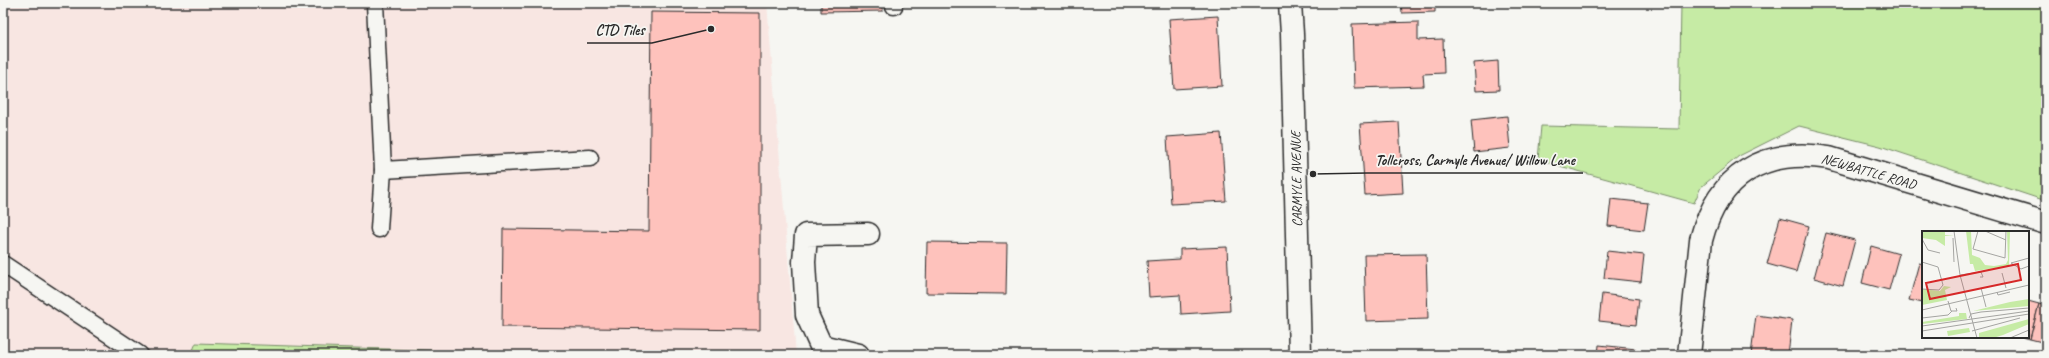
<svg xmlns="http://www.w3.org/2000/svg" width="2049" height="358" font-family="Caveat,sans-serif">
  <rect width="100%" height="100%" fill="#f6f6f2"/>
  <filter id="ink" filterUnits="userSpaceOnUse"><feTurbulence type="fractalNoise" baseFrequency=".025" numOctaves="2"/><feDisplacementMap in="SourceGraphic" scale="8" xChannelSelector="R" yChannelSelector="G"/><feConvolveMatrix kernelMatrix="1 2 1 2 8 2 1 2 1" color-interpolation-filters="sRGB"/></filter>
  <g filter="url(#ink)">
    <path fill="#f8e6e2" d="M3 3H767L796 355H577L196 343 191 355H3Z"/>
    <g fill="#c6eba5" stroke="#788b68">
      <path d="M1681 3H2046V201L1880 146 1799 126 1739 156 1701 187 1694 203 1538 160 1541 126 1679 129Z"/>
      <path d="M196 343 577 355H191Z"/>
    </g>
    <g fill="#fec2bc" stroke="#2b2b2b">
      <path d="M821 3H883V11L821 12Z"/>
      <path d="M1401 3H1435V12L1402 13Z"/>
      <path d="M651 12 760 13V330L502 327 503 229 649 231Z"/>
      <path d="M1218 16 1222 86 1174 89 1169 19Z"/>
      <path d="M1418 22V40L1443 39 1444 73 1423 74 1424 86 1354 88 1352 24Z"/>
      <path d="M1498 61 1499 90 1476 91 1474 63Z"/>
      <path d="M1507 116 1510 148 1474 152 1471 120Z"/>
      <path d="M1399 122 1403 193 1365 195 1360 124Z"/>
      <path d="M1221 133 1226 201 1171 204 1167 137Z"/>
      <path d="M1611 199 1648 203 1644 230 1608 226Z"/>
      <path d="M1780 218 1809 226 1796 272 1767 264Z"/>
      <path d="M1826 233 1855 240 1843 286 1814 278Z"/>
      <path d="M927 242 1007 243 1006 294 926 293Z"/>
      <path d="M1871 246 1899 254 1889 290 1862 283Z"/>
      <path d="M1227 247 1230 311 1181 314 1180 295 1149 297 1147 261 1180 259V249Z"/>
      <path d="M1607 251 1644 255 1641 282 1604 278Z"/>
      <path d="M1426 254 1428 319 1366 321 1364 255Z"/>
      <path d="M1919 263 1923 264V303L1909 300Z"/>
      <path d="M1602 294 1639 299 1636 325 1599 321Z"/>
      <path d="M2028 301 2039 304 2030 339 2023 337H2028Z"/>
      <path d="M2039 304 2046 306V343L2030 339Z"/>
      <path d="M1756 315 1792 320 1788 355H1751Z"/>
      <path d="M1599 345 1636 349 1635 355H1598Z"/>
    </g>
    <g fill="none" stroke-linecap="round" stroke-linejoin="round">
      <g stroke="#2b2b2b" stroke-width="19">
        <g id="lane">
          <path d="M375 3 383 170 379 229"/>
          <path d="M894 3V6"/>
          <path d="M383 170 590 158"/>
          <path d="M3 264 140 355"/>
        </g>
      </g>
      <g stroke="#2b2b2b" stroke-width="25">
        <g id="street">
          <path d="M858 355 821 346 807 315 804 262 806 235 868 234"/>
          <path d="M1689 355 1701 240C1718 175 1764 147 1829 158L2046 223"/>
        </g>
      </g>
      <g stroke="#2b2b2b" stroke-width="25">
        <path id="secondary" d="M1290 3 1292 34 1300 355"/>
      </g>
      <use href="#lane" stroke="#f6f6f2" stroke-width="16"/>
      <use href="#street" stroke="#f6f6f2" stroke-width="22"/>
      <use href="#secondary" stroke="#f6f6f2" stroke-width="22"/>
    </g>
  </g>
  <g text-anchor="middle" stroke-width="3.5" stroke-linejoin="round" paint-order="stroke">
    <g font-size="14" fill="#2b2b2b" stroke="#f6f6f2">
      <text transform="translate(1869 171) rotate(16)" y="5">NEWBATTLE ROAD</text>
      <text transform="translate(1296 179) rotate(-91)" y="5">CARMYLE AVENUE</text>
    </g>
  </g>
  <g transform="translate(1922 231)">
    <rect width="107" height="107" fill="#f6f6f2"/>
    <path d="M0 0H23V4H32L23 5V15L14 9 0 7ZM44 0H49L50 24 58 27 63 34 72 35 84 33 86 29 85 0H88L87 35 53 40 51 33H48ZM22 55 29 56 23 59 25 69 0 74V58L18 60ZM107 68V75L51 80 88 71ZM37 82H44L45 88 0 93V91L37 85ZM107 88V93L81 104 71 107H57V102ZM47 97 48 101 26 105 25 100Z" fill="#c6eba5"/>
    <path fill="none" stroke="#a5a5a2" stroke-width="1" d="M32 0 38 44 55 107M56 0 51 18 83 27 84 0M63 0 84 9M31 7 32 31M0 8 6 19 18 22M107 27 89 32 99 38 107 35M0 31 16 36 21 54 17 59 0 58M80 42 84 57M38 44 59 41 61 46H58M59 57 64 76M75 61 76 64 88 61M26 70 29 80H35L34 77M0 79 107 54M0 87 26 84 30 80M47 87 49 83 59 81 107 77M0 95 107 80M0 100 107 83M50 100 98 87M88 107 107 99"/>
    <path fill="#d62828" fill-opacity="0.15" stroke="#d62828" stroke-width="2" d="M96 33 99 49 8 68 4 52Z"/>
    <rect width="107" height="107" fill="none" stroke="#2b2b2b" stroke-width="2"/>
  </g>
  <path fill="none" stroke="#2b2b2b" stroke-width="1.5" d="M711 29L652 43H587M1313 174L1367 173H1583"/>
  <g fill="#2b2b2b" stroke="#f6f6f2" stroke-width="1.5">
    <circle cx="711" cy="29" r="4"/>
    <circle cx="1313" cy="174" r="4"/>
  </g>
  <g font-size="15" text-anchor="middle" font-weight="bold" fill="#2b2b2b" stroke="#f6f6f2" stroke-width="3.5" stroke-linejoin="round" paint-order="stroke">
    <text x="620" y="35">CTD Tiles</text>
    <text x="1475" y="165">Tollcross, Carmyle Avenue/ Willow Lane</text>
  </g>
  <rect width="2049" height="358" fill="none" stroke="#f6f6f2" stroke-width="16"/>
  <rect x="8" y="8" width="2033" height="342" fill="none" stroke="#2b2b2b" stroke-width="1.5" filter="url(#ink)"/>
</svg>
